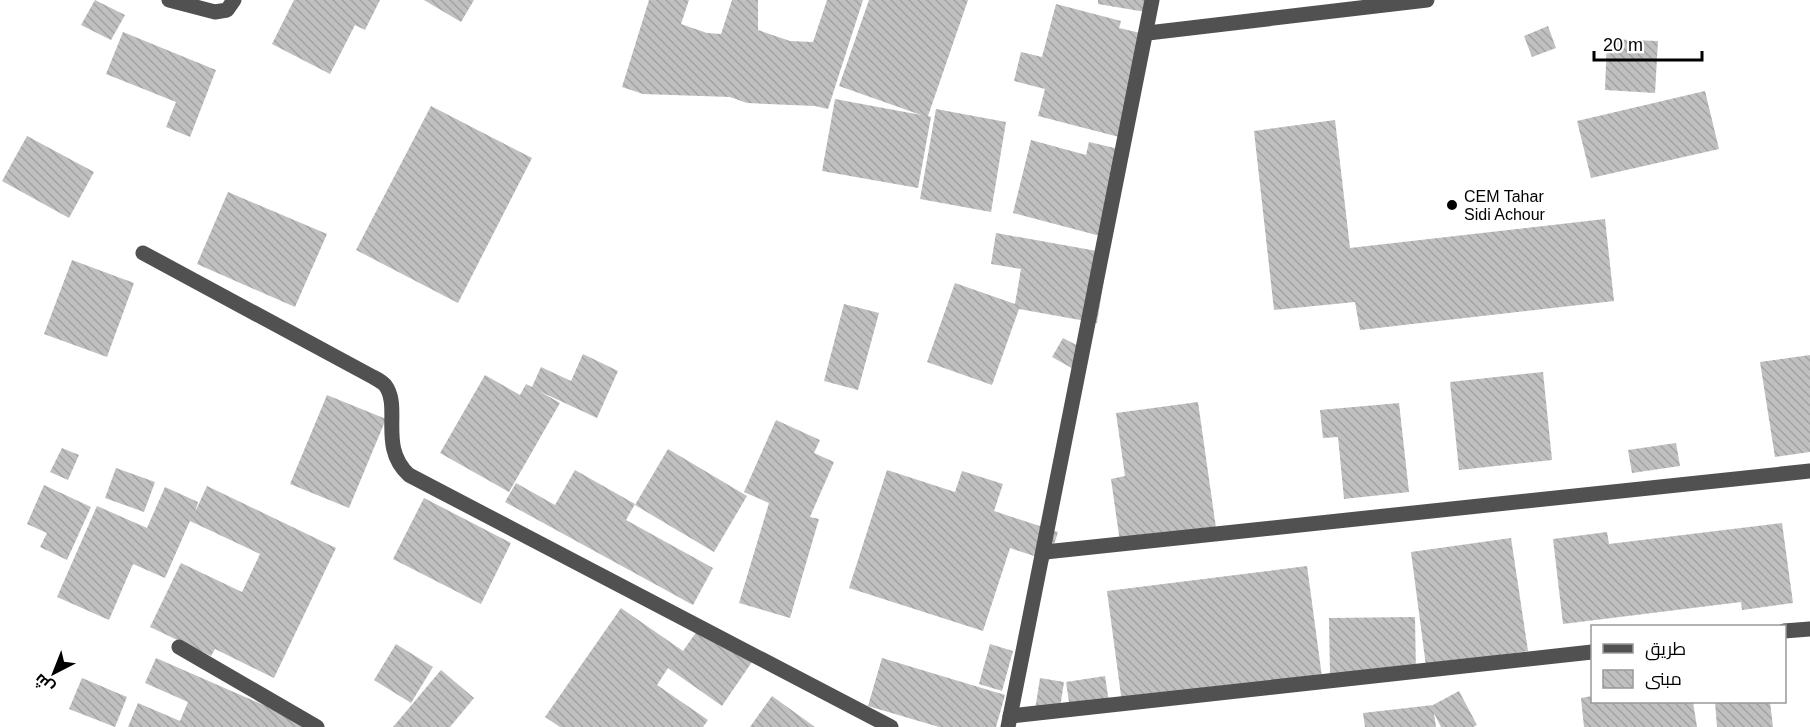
<svg xmlns="http://www.w3.org/2000/svg" width="1810" height="727" font-family="Helvetica,Cairo,sans-serif">
  <defs>
    <pattern id="building-back-hatch" width="6" height="6" patternUnits="userSpaceOnUse" patternTransform="scale(1.5)"><rect width="6" height="6" fill="#c0c0c0"/><path d="M-1 5l2 2M0 0l6 6M5-1l2 2" fill="none" stroke="#a3a3a3"/></pattern>
  </defs>
  <rect width="100%" height="100%" fill="#fff"/>
  <g fill="url(#building-back-hatch)">
    <path d="M95 0 125 15 111 40 81 25Z"/>
    <path d="M294 0H380L365 30 355 25 330 74 272 44Z"/>
    <path d="M424 0H474L461 22Z"/>
    <path d="M649 0H689L681 24 707 33 721 34 732 0H758V30L790 41 813 42 827 0H863L828 109 815 106 747 103 730 97 643 94 622 87Z"/>
    <path d="M869 0H968L928 116 931 117 918 188 822 171 835 99 921 115 839 86Z"/>
    <path d="M1098 0H1154L1152 13 1098 4Z"/>
    <path d="M1056 4 1121 21 1119 28 1149 35 1123 138 1038 116 1045 89 1014 81 1021 52 1042 57Z"/>
    <path d="M1548 26 1556 48 1532 57 1524 36Z"/>
    <path d="M123 32 216 70 190 137 166 127 176 102 106 74Z"/>
    <path d="M1607 39 1658 41 1655 93 1605 90Z"/>
    <path d="M1705 91 1719 149 1591 178 1577 121Z"/>
    <path d="M431 106 532 158 458 303 356 250Z"/>
    <path d="M936 109 1006 122 991 212 920 199Z"/>
    <path d="M1335 120 1350 248 1605 219 1614 301 1360 330 1355 302 1274 310 1254 131Z"/>
    <path d="M27 136 94 172 69 218 2 181Z"/>
    <path d="M1031 140 1086 155 1089 142 1123 150 1104 237 1013 213Z"/>
    <path d="M228 192 327 234 295 307 197 264Z"/>
    <path d="M996 233 1108 253 1097 323 1019 309 992 385 927 362 955 283 1015 304 1021 269 991 264Z"/>
    <path d="M72 260 134 283 107 357 44 334Z"/>
    <path d="M844 304 879 313 858 390 824 381Z"/>
    <path d="M1063 338 1088 351 1077 371 1052 357Z"/>
    <path d="M583 354 618 371 597 418 539 391 560 403 509 492 440 453 485 375 520 395 526 384 532 387 541 367 571 381Z"/>
    <path d="M1810 355V452L1775 457 1760 362Z"/>
    <path d="M1543 372 1552 460 1459 470 1450 382Z"/>
    <path d="M327 395 386 419 349 508 290 484Z"/>
    <path d="M1198 402 1216 528 1120 542 1111 479 1125 476 1116 413Z"/>
    <path d="M1399 403 1409 492 1344 499 1338 437 1323 438 1320 410Z"/>
    <path d="M776 420 820 440 814 453 834 462 810 517 819 519 790 618 739 603 769 503 744 492Z"/>
    <path d="M1676 443 1680 466 1632 473 1628 450Z"/>
    <path d="M62 448 79 455 68 480 50 472Z"/>
    <path d="M668 449 747 496 714 552 635 505Z"/>
    <path d="M116 468 155 482 144 512 105 498Z"/>
    <path d="M575 470 635 504 626 520 713 568 693 605 505 502 516 483 555 505Z"/>
    <path d="M887 470 955 492 962 471 1003 484 994 511 1058 532 1049 561 1010 548 983 631 849 588Z"/>
    <path d="M44 485 91 507 67 560 40 547 47 533 27 524Z"/>
    <path d="M207 486 336 548 274 678 215 649 211 656 150 627 181 563 242 592 260 554 190 521 165 578 133 564 109 620 57 597 97 506 147 528 165 487 198 502 195 512Z"/>
    <path d="M424 498 511 543 481 604 393 559Z"/>
    <path d="M1782 523 1793 603 1742 610 1741 602 1563 624 1553 539 1607 532 1609 544Z"/>
    <path d="M1511 538 1528 651 1426 666 1411 552Z"/>
    <path d="M1307 566 1322 677 1122 703 1107 591Z"/>
    <path d="M621 608 683 651 704 621 756 656 722 706 668 668 657 685 708 720 703 727H560L545 717Z"/>
    <path d="M1415 617 1416 674 1330 675 1329 618Z"/>
    <path d="M396 644 433 667 411 703 374 680Z"/>
    <path d="M990 644 1013 651 1002 691 979 684Z"/>
    <path d="M156 658 314 727H128L138 703 180 721 188 702 145 683Z"/>
    <path d="M882 658 1005 695 996 727H939L868 706Z"/>
    <path d="M441 670 474 698 450 727H393Z"/>
    <path d="M1105 676 1109 703 1070 709 1066 682Z"/>
    <path d="M82 678 127 697 115 727 69 709Z"/>
    <path d="M1040 678 1064 682 1059 714 1035 710Z"/>
    <path d="M1459 691 1477 725 1473 727H1441L1434 713 1436 727H1365L1363 713 1433 705Z"/>
    <path d="M772 696 815 727H750Z"/>
    <path d="M1592 696V702H1693L1697 727H1584L1581 698Z"/>
    <path d="M1715 702H1770L1773 727H1717Z"/>
  </g>
  <g fill="none" stroke-linecap="round" stroke-linejoin="round">
    <g stroke="#515151" stroke-width="15">
      <path d="M169 0 215 12 227 10 234 0"/>
      <path d="M1148 33 1427 0"/>
      <path d="M143 253 373 377C377 379 382 382 385 385 402 407 378 447 409 475L891 727"/>
      <path d="M1045 552 1810 471"/>
      <path d="M1784 631 1810 629"/>
      <path d="M179 647 317 727"/>
      <path d="M1010 716 1592 652"/>
      <path d="M1008 727 1152 0"/>
    </g>
  </g>
  <circle fill="#000" stroke="#fff" stroke-width="2" cx="1452" cy="205" r="6"/>
  <g text-anchor="middle" stroke-width="6" stroke-linejoin="round" paint-order="stroke">
    <g font-size="16" fill="#000" stroke="#fff" text-anchor="start">
      <text x="1464" y="202">CEM Tahar<tspan x="1464" dy="18">Sidi Achour</tspan></text>
    </g>
  </g>
  <rect x="1591" y="625" width="195" height="78" fill="#ffffff" stroke="#999999" stroke-width="1.5"/>
  <rect x="1603" y="644" width="30" height="9" fill="#515151" stroke="#999999" stroke-width="1.5"/>
  <text x="1645" y="655" font-size="18" fill="#000000">طريق</text>
  <rect x="1603" y="670" width="30" height="18" fill="url(#building-back-hatch)" stroke="#999999" stroke-width="1.5"/>
  <text x="1645" y="685" font-size="18" fill="#000000">مبنى</text>
  <g transform="translate(54 673) rotate(222)" stroke="#ffffff" stroke-width="4.5" paint-order="stroke">
  <path d="M0-4.5L10 22L0 15L-10 22Z" fill="#000000"/>
  <text y="-9" font-size="16" font-weight="bold" text-anchor="middle" fill="#000000">ش</text>
  </g>
  <path d="M1594 51v9h108v-9" fill="none" stroke="#000000" stroke-width="3"/>
  <text x="1603" y="51" font-size="18" fill="#000000" stroke="#ffffff" stroke-width="4.5" paint-order="stroke">20 m</text>
</svg>
